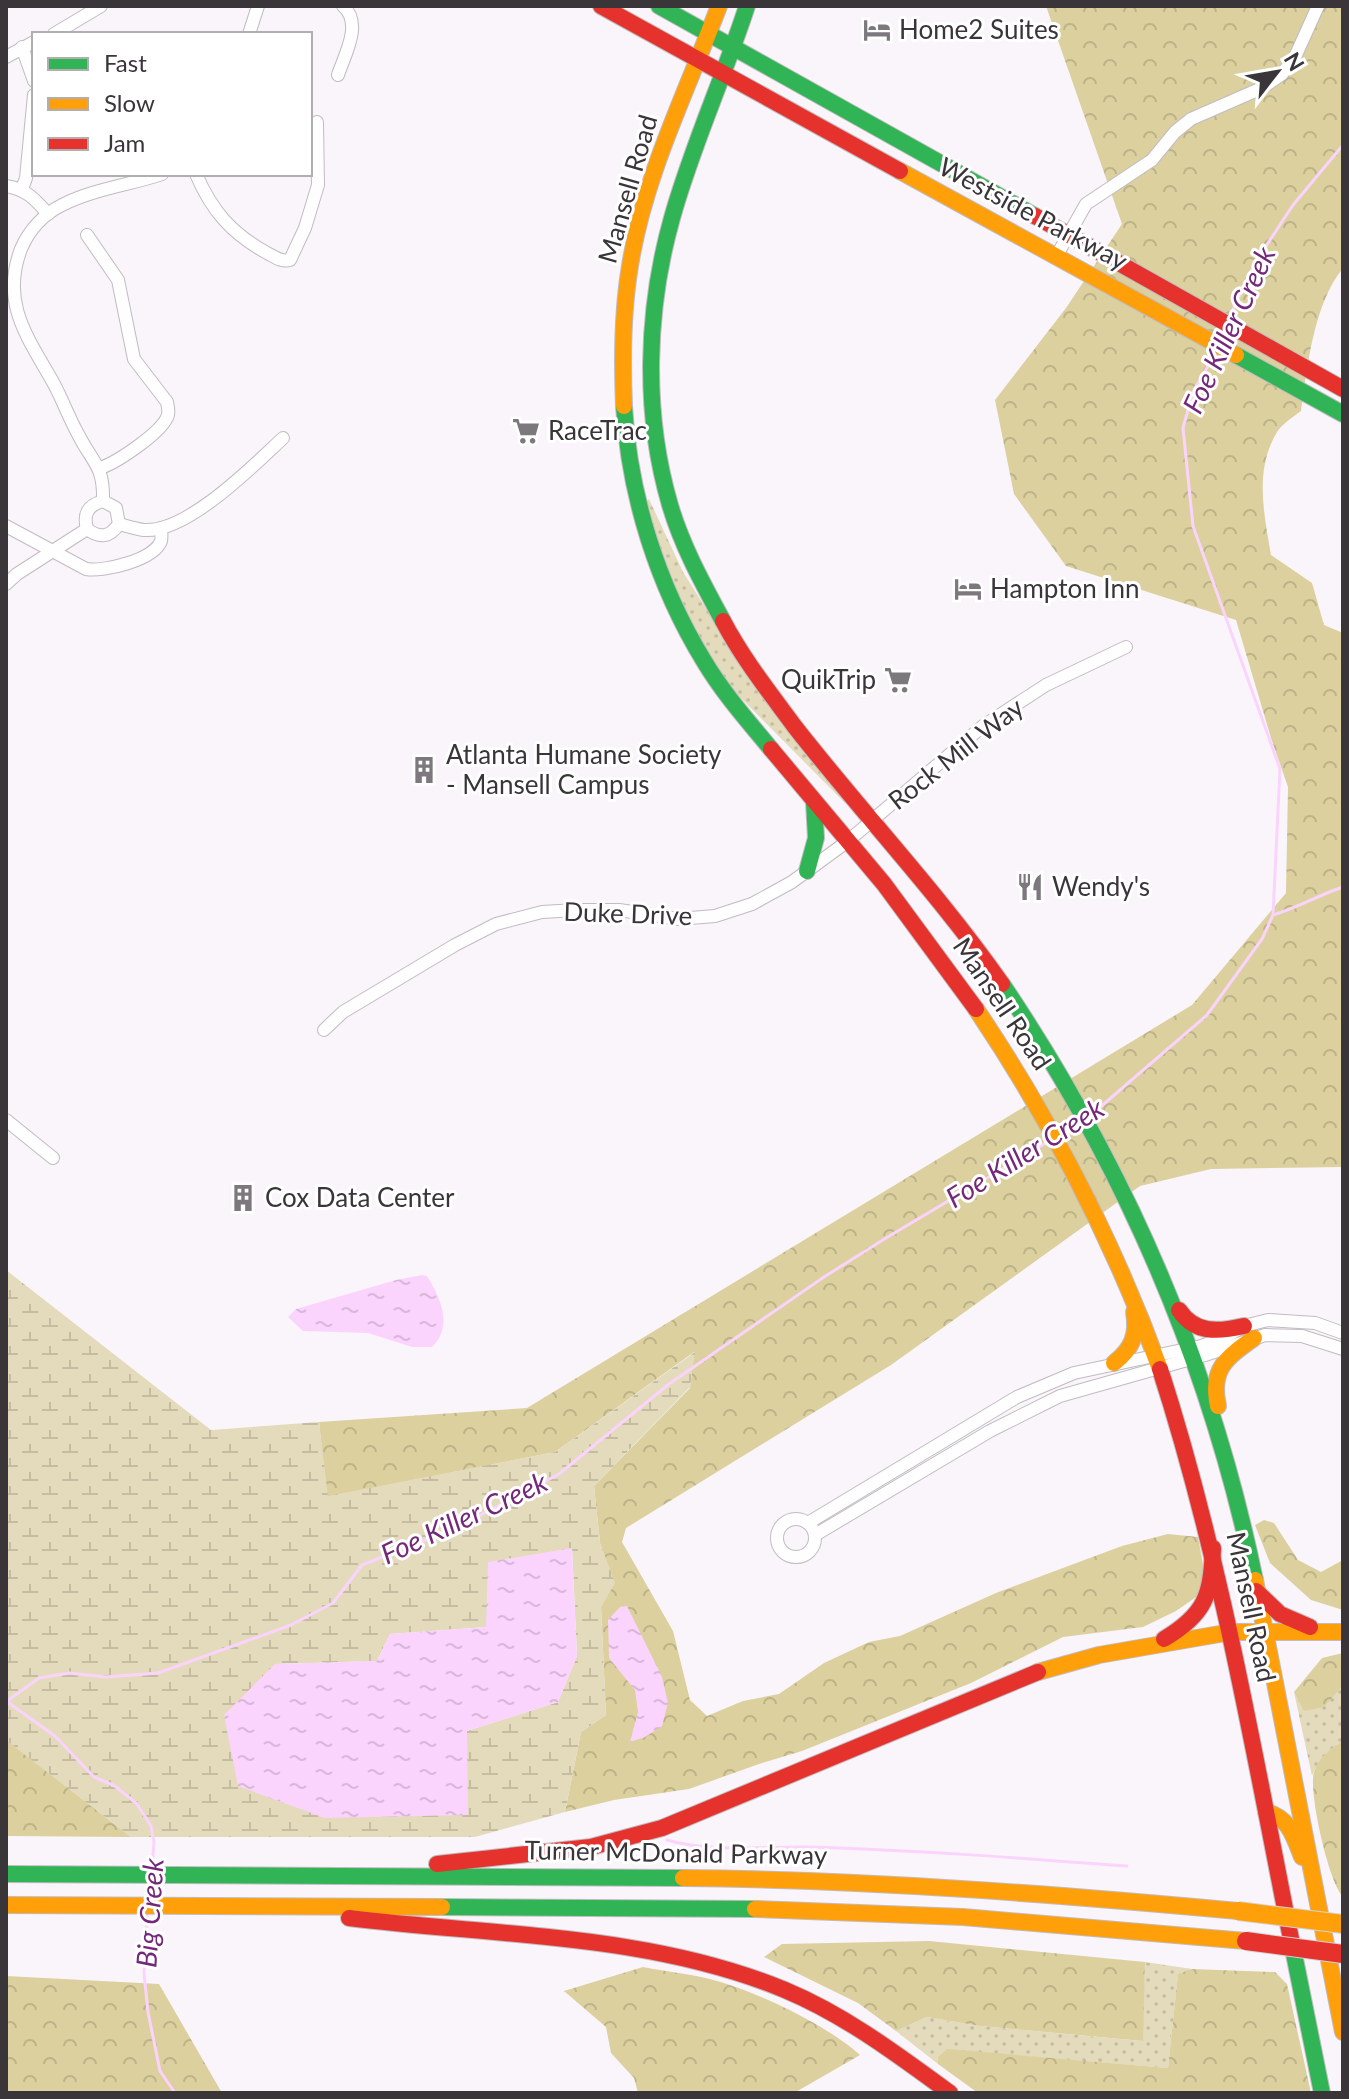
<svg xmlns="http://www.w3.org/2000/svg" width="1349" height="2099" font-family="Lato,sans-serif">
  <defs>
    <pattern id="grass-dots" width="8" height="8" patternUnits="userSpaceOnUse" patternTransform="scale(2)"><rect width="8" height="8" fill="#e3dbbb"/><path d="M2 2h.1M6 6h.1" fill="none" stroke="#c4bda2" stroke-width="1.8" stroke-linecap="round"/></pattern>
    <pattern id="forest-crowns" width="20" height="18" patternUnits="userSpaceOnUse" patternTransform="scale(2)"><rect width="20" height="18" fill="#dbd09e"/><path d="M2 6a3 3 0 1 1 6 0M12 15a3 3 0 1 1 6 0" fill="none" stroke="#bdb389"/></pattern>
    <pattern id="wetland-marsh" width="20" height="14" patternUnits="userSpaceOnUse" patternTransform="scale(2)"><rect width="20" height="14" fill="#e3dbbb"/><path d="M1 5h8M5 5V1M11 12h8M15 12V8" fill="none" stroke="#c4bda2"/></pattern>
    <pattern id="water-ripples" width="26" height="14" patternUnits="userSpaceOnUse" patternTransform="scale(2)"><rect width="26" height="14" fill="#fbd4fd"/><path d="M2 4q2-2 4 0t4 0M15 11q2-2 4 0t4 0" fill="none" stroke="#d8b7da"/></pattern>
  </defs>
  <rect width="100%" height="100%" fill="#faf5fa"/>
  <g fill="url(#grass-dots)">
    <path d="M649 499 683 572 750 678 847 795 845 803 736 693C692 636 662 571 647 501Z"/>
    <path d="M1343 1685V1741C1328 1750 1319 1759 1312 1776L1294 1692 1305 1711Z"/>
    <path d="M1145 1962 1192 1969 1178 1975 1168 2068 947 2050 939 2057 938 2064 896 2031 927 2017 980 2026 1142 2041Z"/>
  </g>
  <g fill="url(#forest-crowns)">
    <path d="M1046 6H1343V268C1314 303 1307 367 1301 411 1293 417 1282 424 1277 432 1254 470 1264 514 1271 555L1312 583 1324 625 1343 633V1167L1211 1169 1140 1186 891 1365 626 1528 622 1542 673 1631 690 1700 707 1716 743 1701 779 1694 824 1663 869 1642 900 1636 996 1593 1122 1546 1168 1534 1198 1537 1206 1581 1199 1595 1176 1611 1143 1627 1063 1637 971 1683 802 1751 759 1764 689 1789 614 1800 565 1812 581 1732 606 1715 601 1607 614 1583 600 1543 594 1486 690 1388 694 1352 555 1452 327 1497 319 1422 527 1408 1192 1005 1286 893 1288 787 1271 738 1236 620 1066 566 1014 494 995 400 1066 308 1122 224Z"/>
    <path d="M1264 1520 1274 1523 1298 1560 1321 1572 1343 1560V1610L1311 1600 1270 1563 1255 1525Z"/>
    <path d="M1343 1653V1685L1324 1707 1304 1711 1294 1692 1322 1658Z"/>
    <path d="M6 1740 9 1742 131 1837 6 1836Z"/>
    <path d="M1343 1741V1897C1329 1884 1308 1792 1314 1772 1319 1757 1330 1749 1343 1741Z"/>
    <path d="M929 1941 1145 1962 1143 2041 980 2026 927 2017 896 2031 858 2003 764 1957 782 1944Z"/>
    <path d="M643 1967C667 1972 693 1974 717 1981 760 1993 828 2026 860 2055L794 2093H638L634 2078 611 2053 606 2027 564 1991Z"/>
    <path d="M1192 1969 1275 1972 1287 1984 1311 2093H978L938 2064V2057L947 2049 1168 2068 1178 1974Z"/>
    <path d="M6 1976 159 1984 222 2093H6Z"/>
  </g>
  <path fill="url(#wetland-marsh)" fill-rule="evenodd" d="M6 1270 211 1430 319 1422 328 1496 555 1452 695 1352 690 1387 594 1486 600 1543 615 1583 601 1607 606 1715 581 1732 565 1812 475 1837H131L6 1740ZM572 1548 577 1656 558 1702 467 1731 275 1664 377 1661 390 1634 487 1627Z"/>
  <g fill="url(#water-ripples)">
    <path d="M422 1275 427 1276C440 1297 454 1326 432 1347H412L368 1333 303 1331 288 1317 296 1309 396 1280Z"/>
    <path d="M572 1548 577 1656 558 1702 467 1731 468 1815 325 1818 238 1786 224 1715 275 1664 377 1661 390 1634 486 1627 488 1562Z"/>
    <path d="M627 1606 662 1677 668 1703 662 1726 645 1737 630 1742 638 1712 635 1690 609 1658 608 1620 620 1607Z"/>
  </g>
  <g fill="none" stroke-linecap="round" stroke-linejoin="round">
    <g stroke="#fbd4fd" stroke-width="3">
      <path d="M1229 318 1255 263 1293 205 1343 145"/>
      <path d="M1273 915C1297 908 1319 895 1343 887"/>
      <path d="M1091 1115 1207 1015 1262 939 1273 915 1280 769 1193 526 1183 428 1193 392 1216 352"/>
      <path d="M1060 1134 1081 1121"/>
      <path d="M6 1701 55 1736 94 1777 115 1786 137 1804 151 1826 154 1842 152 1868"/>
      <path d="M7 1701 39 1678 69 1673 106 1677 158 1673 291 1625 333 1603 362 1565 458 1527 559 1474 669 1384 824 1277 886 1238 1051 1140"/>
      <path d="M667 1840C711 1853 762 1846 808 1847 914 1850 1021 1858 1127 1866"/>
      <path d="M147 1915 144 1973 148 2012 160 2071 175 2093"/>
    </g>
    <g stroke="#c0bcc0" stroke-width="14">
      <g id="street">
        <path d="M54 34 101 6"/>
        <path d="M249 34 258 6"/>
        <path d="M22 47 34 81"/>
        <path d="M6 57 34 42"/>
        <path d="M338 75C345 54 363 23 343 6"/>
        <path d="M196 174C212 211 231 233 267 253 275 257 281 262 290 260L305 228 318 185 317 122"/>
        <path d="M6 186C26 189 35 199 48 214"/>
        <path d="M22 189 26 178 34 95"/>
        <path d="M87 235 118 280 134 359 167 402C168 408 169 410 168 415 163 432 116 463 100 468"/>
        <path d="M1057 255 1086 204 1152 160 1175 132 1191 119 1262 88 1282 74 1295 57 1318 6"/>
        <path d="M103 501C104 465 93 464 78 434 69 418 63 401 54 384 29 339 0 304 21 249 29 230 44 214 62 205 93 189 130 185 162 174"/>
        <path d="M103 501 116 508 119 524"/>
        <path d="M119 524C127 526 136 529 144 530 187 533 253 466 283 438"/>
        <path d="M6 526 86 569C104 572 154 560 161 541 162 538 161 531 161 528"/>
        <path d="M87 529C100 539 110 537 119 524"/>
        <path d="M87 529C83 514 88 505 103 501"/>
        <path d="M6 584 17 574 87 529"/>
        <path d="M324 1030 343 1012 455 945 496 924 542 912 576 910H619L678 919 715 916 752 904 792 882 848 841 983 726 1046 685 1126 647"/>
        <path d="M6 1120 53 1158"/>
        <circle cx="796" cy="1538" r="19"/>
        <path d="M808 1523 1017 1397 1074 1373 1201 1346 1222 1339 1244 1326 1268 1320 1315 1323 1343 1333"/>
        <path d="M815 1535 990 1431 1060 1396 1205 1355 1265 1335 1302 1336 1343 1349"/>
      </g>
    </g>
    <g stroke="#c0bcc0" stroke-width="18">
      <g id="fast">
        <path d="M659 6 1035 216"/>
        <path d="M1236 355 1343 414"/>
        <path d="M624 406C629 495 658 586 704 661 723 693 748 721 771 749"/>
        <path d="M723 621C703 584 682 546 670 505 643 413 646 310 672 218 692 146 724 77 747 6"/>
        <path d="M807 871 816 838 814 802"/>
        <path d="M1002 984C1124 1165 1211 1366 1255 1580"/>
        <path d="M6 1874 683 1878"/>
        <path d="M442 1907 755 1909"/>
        <path d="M1293 1949 1322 2093"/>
      </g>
    </g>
    <g stroke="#c0bcc0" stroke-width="18">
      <g id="slow">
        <path d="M900 171 1236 355"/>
        <path d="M624 406C622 359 622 313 630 266 644 176 687 91 719 6"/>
        <path d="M976 1009C1052 1122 1113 1240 1160 1369"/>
        <path d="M1114 1363C1132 1349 1138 1335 1134 1312"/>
        <path d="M1218 1406C1210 1369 1226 1358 1254 1338"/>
        <path d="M1255 1580 1343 2032"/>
        <path d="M1038 1672 1099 1655 1231 1632H1343"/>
        <path d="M1266 1812C1289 1817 1294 1837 1302 1857"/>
        <path d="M683 1878C869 1880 1053 1894 1238 1911"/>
        <path d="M6 1905 442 1907"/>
        <path d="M755 1909 963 1917 1246 1941"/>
      </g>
    </g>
    <g stroke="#c0bcc0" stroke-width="18">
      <g id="jam">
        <path d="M601 6 900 171"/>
        <path d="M1035 216 1343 389"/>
        <path d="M723 621C743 659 770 693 795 727 863 814 939 894 1002 984"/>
        <path d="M771 749 884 884 976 1009"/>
        <path d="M1179 1310C1195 1334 1218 1332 1244 1326"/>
        <path d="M1160 1369C1221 1558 1254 1754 1293 1949"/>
        <path d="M1256 1591 1280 1614 1310 1627"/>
        <path d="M1164 1639C1206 1614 1211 1595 1213 1548"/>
        <path d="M437 1864 591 1847 662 1828 1038 1672"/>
        <path d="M349 1918C494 1936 648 1933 785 1990 845 2015 898 2055 950 2093"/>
      </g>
    </g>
    <use href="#street" stroke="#fefefe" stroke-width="12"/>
    <use href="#fast" stroke="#30b455" stroke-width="16"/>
    <use href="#slow" stroke="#ff9f0a" stroke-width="16"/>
    <use href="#jam" stroke="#e5322d" stroke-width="16"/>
    <g stroke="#d6d3d6" stroke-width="20" stroke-linecap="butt">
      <path id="slow-bridge" d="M1238 1911 1343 1924"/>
    </g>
    <g stroke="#d6d3d6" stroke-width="20" stroke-linecap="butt">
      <path id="jam-bridge" d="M1246 1941 1343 1954"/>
    </g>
    <use href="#slow-bridge" stroke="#ff9f0a" stroke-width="18"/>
    <use href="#jam-bridge" stroke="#e5322d" stroke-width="18"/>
  </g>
  <defs>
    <g id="hotel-bare" transform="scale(2.16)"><path d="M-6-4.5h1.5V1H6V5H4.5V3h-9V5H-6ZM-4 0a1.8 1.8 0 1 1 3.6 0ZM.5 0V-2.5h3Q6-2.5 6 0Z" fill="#7d787d" stroke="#fff" stroke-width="2.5" paint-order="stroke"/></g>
    <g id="supermarket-bare" transform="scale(2.16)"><path d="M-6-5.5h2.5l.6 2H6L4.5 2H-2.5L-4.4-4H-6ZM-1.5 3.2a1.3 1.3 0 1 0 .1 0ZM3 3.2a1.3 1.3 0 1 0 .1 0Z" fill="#7d787d" stroke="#fff" stroke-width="2.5" paint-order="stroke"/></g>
    <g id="building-bare" transform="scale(2.16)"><path d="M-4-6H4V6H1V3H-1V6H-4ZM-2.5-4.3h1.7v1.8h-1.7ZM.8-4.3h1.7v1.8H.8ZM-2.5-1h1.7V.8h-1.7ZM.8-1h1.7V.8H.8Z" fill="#7d787d" stroke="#fff" stroke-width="2.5" paint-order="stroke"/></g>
    <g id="restaurant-bare" transform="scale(2.16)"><path d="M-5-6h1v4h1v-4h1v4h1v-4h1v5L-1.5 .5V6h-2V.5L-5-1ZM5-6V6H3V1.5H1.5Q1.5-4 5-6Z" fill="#7d787d" stroke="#fff" stroke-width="2.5" paint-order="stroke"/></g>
  </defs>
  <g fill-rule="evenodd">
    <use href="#hotel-bare" x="877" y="30"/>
    <use href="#supermarket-bare" x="526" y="431"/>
    <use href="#hotel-bare" x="968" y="589"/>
    <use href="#supermarket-bare" x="898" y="680"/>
    <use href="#building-bare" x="424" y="770"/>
    <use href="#restaurant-bare" x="1030" y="887"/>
    <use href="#building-bare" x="243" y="1198"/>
  </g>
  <g text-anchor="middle" stroke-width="6" stroke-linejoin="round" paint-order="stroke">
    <g font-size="26" fill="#393539" stroke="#fff" text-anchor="start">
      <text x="899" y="39">Home2 Suites</text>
      <text x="548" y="440">RaceTrac</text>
      <text x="990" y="598">Hampton Inn</text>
      <text x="876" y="689" text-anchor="end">QuikTrip</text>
      <text x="446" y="764">Atlanta Humane Society<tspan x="446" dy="30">- Mansell Campus</tspan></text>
      <text x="1052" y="896">Wendy's</text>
      <text x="265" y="1207">Cox Data Center</text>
    </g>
    <g font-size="26" fill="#393539" stroke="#fff">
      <text transform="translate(628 189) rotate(-74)" y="9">Mansell Road</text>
      <text transform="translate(1033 214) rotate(28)" y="9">Westside Parkway</text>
      <text transform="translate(956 754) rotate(-38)" y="9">Rock Mill Way</text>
      <text transform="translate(628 914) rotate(2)" y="9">Duke Drive</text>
      <text transform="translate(1002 1004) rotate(56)" y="9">Mansell Road</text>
      <text transform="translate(1251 1607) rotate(78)" y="9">Mansell Road</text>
      <text transform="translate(676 1853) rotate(1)" y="9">Turner McDonald Parkway</text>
    </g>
    <g font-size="28" font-style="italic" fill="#73287a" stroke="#fff">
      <text transform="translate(1229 330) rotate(-65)" y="10">Foe Killer Creek</text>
      <text transform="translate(1025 1153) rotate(-32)" y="10">Foe Killer Creek</text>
      <text transform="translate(464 1518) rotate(-25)" y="10">Foe Killer Creek</text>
      <text transform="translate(150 1913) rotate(-86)" y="10">Big Creek</text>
    </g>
  </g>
  <rect width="1349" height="2099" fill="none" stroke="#393539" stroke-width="16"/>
  <rect x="32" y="32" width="280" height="144" fill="#ffffff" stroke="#b0aeb0" stroke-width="2"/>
  <rect x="48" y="58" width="40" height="12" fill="#30b455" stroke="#b0aeb0" stroke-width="2"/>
  <text x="104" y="72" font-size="24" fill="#393539">Fast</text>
  <rect x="48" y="98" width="40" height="12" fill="#ff9f0a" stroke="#b0aeb0" stroke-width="2"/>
  <text x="104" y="112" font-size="24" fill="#393539">Slow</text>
  <rect x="48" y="138" width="40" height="12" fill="#e5322d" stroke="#b0aeb0" stroke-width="2"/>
  <text x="104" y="152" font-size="24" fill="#393539">Jam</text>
  <g transform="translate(1277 72) rotate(59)" stroke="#ffffff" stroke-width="6" paint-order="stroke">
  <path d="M0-6L14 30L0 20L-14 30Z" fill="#393539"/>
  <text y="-12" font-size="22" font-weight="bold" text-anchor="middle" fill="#393539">N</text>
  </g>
</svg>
